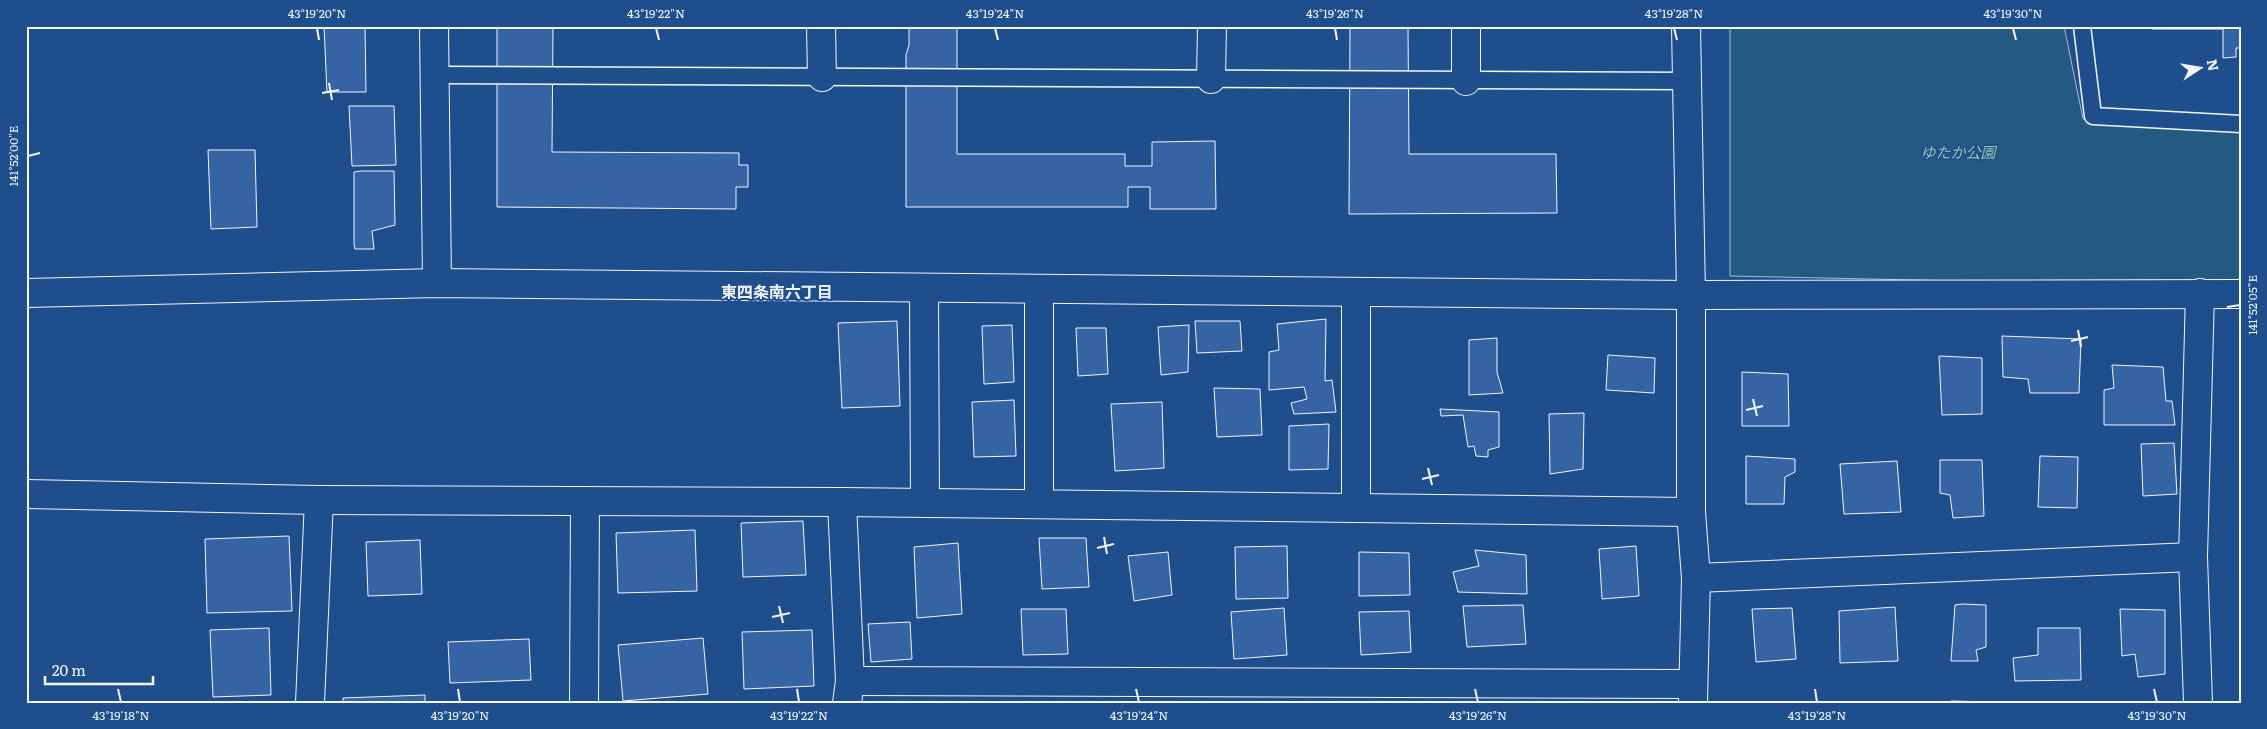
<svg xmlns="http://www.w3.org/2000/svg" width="2267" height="729" font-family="Literata,'Noto Sans JP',serif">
  <rect width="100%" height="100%" fill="#1f4e8c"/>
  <path fill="#245a82" stroke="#a8bbd7" d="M1730 26H2064L2083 119 2241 128V287L1730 276Z"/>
  <g fill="#3563a3" stroke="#f2f6ff">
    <path d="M324 26H365L366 92H327Z"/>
    <path d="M497 26H553L552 152 739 153V165H748V187H736V209L497 207Z"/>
    <path d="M909 26H957V154H1125V166H1152V142L1215 141 1216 209H1150V187H1128V207H906V55L909 45Z"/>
    <path d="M1350 26H1408L1409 154H1556L1557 213 1349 214Z"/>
    <path d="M2152 26H2241V48H2236V57L2223 58V29H2152Z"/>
    <path d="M349 106H394L396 165 352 166Z"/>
    <path d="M208 150H255L257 227 211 229Z"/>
    <path d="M361 171H394L395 225 372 231 374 249H355L354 244V172Z"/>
    <path d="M1326 319 1325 381 1332 380 1336 412 1294 414 1291 403 1307 399 1304 387 1269 390V352L1279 350 1277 324Z"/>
    <path d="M897 321 900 406 842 408 838 323Z"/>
    <path d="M1195 321H1240L1242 351 1197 353Z"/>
    <path d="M1012 325 1014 382 984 384 982 326Z"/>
    <path d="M1189 325 1188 372 1161 375 1158 327Z"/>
    <path d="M1076 328H1106L1108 374 1078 376Z"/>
    <path d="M2002 336 2081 339 2079 393H2030L2028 379 2003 377Z"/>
    <path d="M1497 338V372L1503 393 1469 395V340Z"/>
    <path d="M1608 355 1655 358 1654 393 1606 390Z"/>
    <path d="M1939 356 1982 358V414L1942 415Z"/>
    <path d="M2112 365 2163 367 2166 401H2172L2175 425H2104V390L2114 388Z"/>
    <path d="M1742 372 1788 374 1789 426H1742Z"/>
    <path d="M1214 388 1260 389 1262 435 1217 437Z"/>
    <path d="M1014 400 1016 456 974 457 972 402Z"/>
    <path d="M1162 402 1164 468 1115 471 1111 404Z"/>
    <path d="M1440 409 1499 412V447L1488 450V457L1476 456 1474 446 1468 447 1463 415 1441 416Z"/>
    <path d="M1584 413 1583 469 1550 474 1549 414Z"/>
    <path d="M1329 424 1328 469 1289 470V426Z"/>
    <path d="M2174 443 2177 494 2143 496 2141 444Z"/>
    <path d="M1746 456 1795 459V472L1785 477 1784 504H1746Z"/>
    <path d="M2040 456 2078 457 2077 508 2038 507Z"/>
    <path d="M1940 460H1982L1984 516 1953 518 1950 495 1940 493Z"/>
    <path d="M1897 461 1901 512 1844 514 1840 464Z"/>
    <path d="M803 521 806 575 743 577 741 523Z"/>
    <path d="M695 530 697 591 618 593 616 533Z"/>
    <path d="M289 536 292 611 207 613 205 539Z"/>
    <path d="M1039 538H1086L1089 587 1042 589Z"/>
    <path d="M420 540 422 594 368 596 366 542Z"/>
    <path d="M958 543 962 614 917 618 914 547Z"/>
    <path d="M1287 546 1288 598 1236 599 1235 547Z"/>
    <path d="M1636 546 1639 596 1602 599 1599 549Z"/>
    <path d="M1475 550 1526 555 1527 594 1458 592 1453 572 1479 566Z"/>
    <path d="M1168 552 1172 595 1134 601 1128 556Z"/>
    <path d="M1359 552 1409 553 1410 595 1359 596Z"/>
    <path d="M1962 604 1986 605V647L1976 650 1978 661H1951L1955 605Z"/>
    <path d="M1523 605 1526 644 1467 647 1463 606Z"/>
    <path d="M1895 607 1898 661 1840 663 1839 611Z"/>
    <path d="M1284 608 1287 655 1234 659 1231 612Z"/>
    <path d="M1792 608 1796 659 1756 662 1752 609Z"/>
    <path d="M1021 609H1066L1068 654 1023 655Z"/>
    <path d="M2120 609 2165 610V674L2138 677 2135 654 2122 656Z"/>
    <path d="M1409 611 1411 652 1361 655 1359 612Z"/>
    <path d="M910 622 912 659 871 662 868 624Z"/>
    <path d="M269 628 271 695 213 697 210 630Z"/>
    <path d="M2038 628H2080L2081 680 2015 681 2013 658 2038 655Z"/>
    <path d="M812 630 814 686 744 689 742 632Z"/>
    <path d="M703 638 708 694 623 701 618 645Z"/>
    <path d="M529 639 531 680 450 683 448 642Z"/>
    <path d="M425 695V703H343V698Z"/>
    <path d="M1951 701 1993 702 1994 703H1951Z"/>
  </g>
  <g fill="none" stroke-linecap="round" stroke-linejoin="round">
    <g stroke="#f2f6ff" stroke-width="19">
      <g id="lane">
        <path d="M2082 26 2093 116 2241 124"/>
        <path d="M434 75 1687 81"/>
      </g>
    </g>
    <g stroke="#f2f6ff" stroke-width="30">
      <g id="street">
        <path d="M434 26 437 283"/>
        <path d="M821 26 822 77"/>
        <path d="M1466 26V81"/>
        <path d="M1686 26 1691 295V512L1696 578 1693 701"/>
        <path d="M1211 79 1212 26"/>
        <path d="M924 288 925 503"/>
        <path d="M1356 292V508"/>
        <path d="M26 293 437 283 1691 295 2241 294"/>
        <path d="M26 494 319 500 842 502 1691 512"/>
        <path d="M842 502 850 681 847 703"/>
        <path d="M1039 504V289"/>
        <path d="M1696 578 2193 557"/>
        <path d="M850 681 1692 684"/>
        <path d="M310 703 319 500"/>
        <path d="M584 703 585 501"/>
        <path d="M2198 703 2193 557 2200 293"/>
      </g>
    </g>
    <use href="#lane" stroke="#1f4e8c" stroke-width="16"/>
    <use href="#street" stroke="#1f4e8c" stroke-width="28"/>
  </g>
  <path fill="none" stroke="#f2f6ff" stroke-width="2" d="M317 28 319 40M656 28 659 40M995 28 998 40M1335 28 1337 40M1674 28 1677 40M2013 28 2016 40M329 83 332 100M322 93 339 90M28 156 40 153M2227 307 2240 305M2078 330 2081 347M2071 341 2088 337M1753 399 1757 416M1746 410 1763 406M1428 468 1432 485M1422 479 1439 475M1104 537 1107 554M1097 548 1114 544M779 606 783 623M772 617 790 613M118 689 121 702M458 689 460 702M797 689 799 702M1136 689 1139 702M1475 689 1478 702M1815 689 1817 702M2154 689 2157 702"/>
  <g text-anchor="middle" stroke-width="4" stroke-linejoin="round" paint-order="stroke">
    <g font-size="15" font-style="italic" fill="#97c8a6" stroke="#1f4e8c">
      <text x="1958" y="158">ゆたか公園</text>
    </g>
    <g font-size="16" font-weight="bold" fill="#f2f6ff" stroke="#1f4e8c">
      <text x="777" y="298">東四条南六丁目</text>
    </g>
  </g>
  <rect width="2267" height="729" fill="none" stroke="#1f4e8c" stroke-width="55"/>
  <g transform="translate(2200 68) rotate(78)" stroke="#1f4e8c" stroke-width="4" paint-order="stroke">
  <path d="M0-4L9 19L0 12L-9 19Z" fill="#f2f6ff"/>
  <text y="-8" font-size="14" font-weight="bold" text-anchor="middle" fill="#f2f6ff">N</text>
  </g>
  <path d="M45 676v8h108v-8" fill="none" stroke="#f2f6ff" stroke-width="2.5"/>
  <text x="52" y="676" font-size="15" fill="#f2f6ff" stroke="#1f4e8c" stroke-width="4" paint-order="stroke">20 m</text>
  <rect x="28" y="28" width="2212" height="674" fill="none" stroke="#f2f6ff" stroke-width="2"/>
  <g font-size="12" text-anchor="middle" fill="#f2f6ff">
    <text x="317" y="18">43°19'20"N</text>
    <text x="656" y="18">43°19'22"N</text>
    <text x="995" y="18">43°19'24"N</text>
    <text x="1335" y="18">43°19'26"N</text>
    <text x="1674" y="18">43°19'28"N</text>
    <text x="2013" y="18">43°19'30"N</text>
    <text transform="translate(14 156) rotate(-90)" y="4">141°52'00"E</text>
    <text transform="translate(2253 305) rotate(-90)" y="4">141°52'05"E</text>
    <text x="121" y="720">43°19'18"N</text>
    <text x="460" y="720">43°19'20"N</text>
    <text x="799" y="720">43°19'22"N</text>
    <text x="1139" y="720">43°19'24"N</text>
    <text x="1478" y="720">43°19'26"N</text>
    <text x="1817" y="720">43°19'28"N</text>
    <text x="2157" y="720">43°19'30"N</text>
  </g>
</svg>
